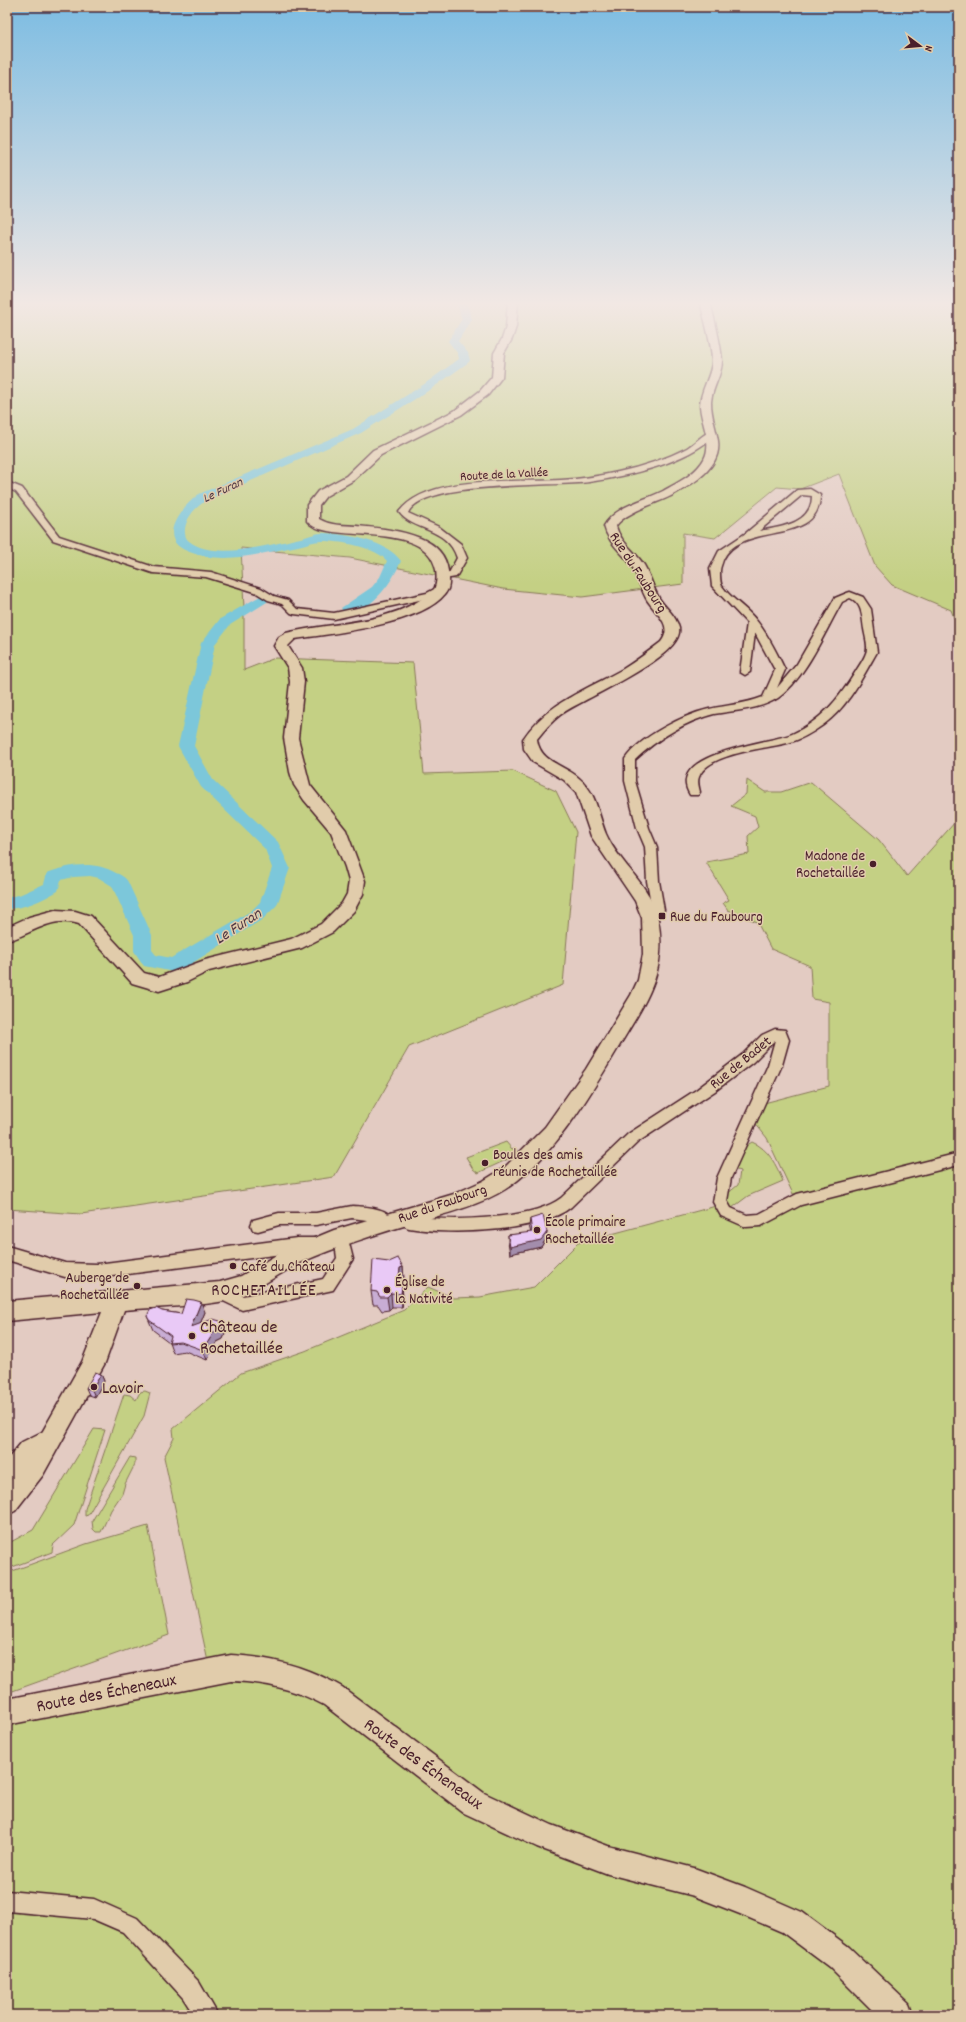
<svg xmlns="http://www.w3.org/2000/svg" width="966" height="2022" font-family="Dekko,sans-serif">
  <rect width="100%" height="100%" fill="#e3cbc2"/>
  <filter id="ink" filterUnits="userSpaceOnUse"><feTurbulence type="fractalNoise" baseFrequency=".025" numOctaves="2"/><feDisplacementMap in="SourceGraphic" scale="8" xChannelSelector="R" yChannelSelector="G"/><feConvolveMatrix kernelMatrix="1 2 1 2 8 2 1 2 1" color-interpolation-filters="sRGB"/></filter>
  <g filter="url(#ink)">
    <g fill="#c4d084" stroke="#877858">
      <path d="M7 301H959V631L951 610 892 585 875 566 839 474 800 489 777 487 715 538 683 533V584L582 597 503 589 350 558 241 548 244 608V670L275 658 413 663 424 774 513 771 556 791 576 832 563 985 409 1047 334 1177 81 1214 7 1209Z"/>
      <path d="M747 780 765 792H781L811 782 879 840 907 876 956 821 959 806V1155L891 1173 793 1194 767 1138 755 1123 764 1103 829 1086V1002L812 999 810 966 771 949 757 922 728 910 723 903 729 900 706 862 749 854 748 836 758 827 755 816 731 806 746 794Z"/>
      <path d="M506 1142 512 1149 515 1148 519 1154 478 1173 473 1169 466 1157Z"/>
      <path d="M752 1142C769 1149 776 1165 783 1181L748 1196 732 1208 725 1202 727 1194 738 1185 740 1171 733 1169 741 1149Z"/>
      <path d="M959 1162V2015H7V1714L210 1671 164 1457 174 1438 173 1429 241 1373 305 1351 404 1310 428 1287 454 1298 480 1297 534 1287 578 1243 716 1206 725 1218 742 1225H758L801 1205Z"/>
      <path d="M145 1391 150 1393 144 1416 88 1515 85 1516V1509L124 1394 130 1395 136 1400 140 1392Z"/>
      <path d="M94 1429 105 1430 74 1525 53 1545 52 1552 7 1569V1544L33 1530Z"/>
      <path d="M130 1457 135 1458V1464L125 1484 122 1494 111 1510 101 1532H96L93 1529 92 1521Z"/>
      <path d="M148 1526 169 1635 7 1693V1573L86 1544Z"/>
    </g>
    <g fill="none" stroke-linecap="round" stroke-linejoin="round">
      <g fill="#7bc7da" fill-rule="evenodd">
        <path d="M456 301H466L472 319 458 341 468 353 470 360 469 362 431 389 361 433 207 500C201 504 194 509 190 516 185 523 182 536 189 541 215 562 276 543 305 537 311 535 317 533 323 533 347 534 387 541 401 561 393 581 369 617 343 611L341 608 372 587 380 577 387 561C376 547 340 541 322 541 314 541 306 544 298 546 262 553 224 566 187 551 155 538 182 507 199 494L353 429 423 385 459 359 458 354 448 341 462 319Z"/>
        <path d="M262 595 267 596 269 599 267 602 230 625 215 644 194 746 213 780 278 842 290 868 277 905 263 919 181 970 174 972 144 966 134 951V935L112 886 99 878 90 876 73 877 61 880 58 891C42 900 26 908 7 909V897L19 895 44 884 47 873C70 865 93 860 116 873 121 875 125 877 128 882L152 935V950L156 955 171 958 251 911 260 902 272 868 265 849 201 787 178 746 201 643 220 619Z"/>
      </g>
      <g stroke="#4a1f2b" stroke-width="3">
        <g id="street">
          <path d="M709 432 716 434C687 463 629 476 589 482 555 487 422 480 408 513L439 527 461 544 467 558 456 577 439 580 437 578 449 573 457 558C447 526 411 531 399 512 429 473 517 483 561 480 580 479 600 476 618 472 641 467 666 459 687 448 695 443 701 436 709 432Z"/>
          <path d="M7 482 22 488 59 536 154 567 211 572 261 588 274 596 288 600 297 609 334 613 427 593 440 586 445 589 433 597 334 619 294 614 291 613 282 604 268 600 255 592 206 577 153 573 53 540 16 492 7 488Z"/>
          <path d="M810 489 820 495C820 548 741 520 723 560 722 564 720 567 720 571 720 576 720 583 722 586 731 599 747 608 756 620 768 635 777 653 785 670L777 688 797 664 835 598 847 593 850 592 863 597 871 609 877 652C862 678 848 707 823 725 813 732 802 739 791 742 768 749 708 752 699 777 697 782 699 787 700 792L698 795H690C663 752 772 743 792 734 821 721 839 699 856 671 859 666 864 659 866 653 869 647 865 636 864 629 862 617 863 604 850 598L842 602C825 631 806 678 778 698 759 710 735 710 714 714 685 721 656 740 635 760V781L649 828 657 847 659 881 664 910 654 921H646L644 918 652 909 647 881 645 847 637 828 625 781V759C640 737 683 715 709 709 727 705 746 704 763 697L775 670 755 633 750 672 745 675 740 672 747 623 712 586 710 569 719 551 746 533 797 490ZM802 495 812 496C812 524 781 527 759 531Z"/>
          <path d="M775 1029 785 1030 789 1040 782 1065 731 1178 727 1201 731 1208 747 1215 759 1214 797 1194 959 1153V1165L801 1205 761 1226 746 1227 721 1216 713 1202 717 1178 768 1065 775 1040 753 1062 715 1091 638 1142 571 1207C539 1233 449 1235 409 1228 403 1226 401 1222 398 1216L400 1212C407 1209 410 1210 413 1216 448 1222 533 1220 561 1198L628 1134 696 1090 743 1054 762 1035Z"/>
          <path d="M352 1206C366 1207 388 1207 394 1221L392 1226 387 1227 374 1221 352 1218 316 1225H279L258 1231 253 1230 251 1225 253 1220 279 1213H316Z"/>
          <path d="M341 1229 346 1231 353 1259 333 1290 242 1310 215 1297 212 1292 215 1287 220 1285 243 1296 323 1279 337 1258 334 1236 336 1231Z"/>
          <path d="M297 1238H315L320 1240 323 1245 320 1250 315 1252H297L97 1278 65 1277 7 1260V1246L65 1263 97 1264Z"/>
          <path d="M50 1428 56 1430 58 1436C54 1447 42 1447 33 1454 24 1463 19 1476 7 1481V1460L22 1442Z"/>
          <path d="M7 1891 94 1899 137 1918 199 1982 218 2015H194L183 1998 123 1932 93 1919 7 1911Z"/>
        </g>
      </g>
      <g stroke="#4a1f2b" stroke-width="3">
        <g id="secondary">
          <path d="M508 301H518L516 327 512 339 504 353 502 377 488 395 461 415 381 455 354 480 326 496 319 505V519C331 526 344 525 357 526 378 528 401 530 420 538 435 544 446 555 448 571 449 576 450 583 448 589 431 624 329 634 295 639L288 646 302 668 304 682 298 738 310 785 346 830 365 881 363 894 354 911 333 932 302 948 209 971 187 982 159 991 132 983 79 924C51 915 32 934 7 941V927L29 917 55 910 75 911 91 916 144 973 159 977 205 960 291 939 321 924 342 903 347 894 349 881 345 867 331 832 304 800 294 785 290 772 284 738 290 682 288 668 274 646 279 637 286 633C336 621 390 626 433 591 437 585 437 577 436 570 427 518 325 546 307 521V505L318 491 346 476 373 450 454 411 480 391 492 377 494 353 502 339 506 327Z"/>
          <path d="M700 301H710C714 320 721 342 722 361 722 375 712 388 711 402 711 416 716 428 718 441 722 468 691 485 671 496 657 503 624 513 616 526 620 542 635 551 644 565 650 575 653 588 659 598 666 609 676 615 679 628 685 657 581 699 560 715 551 722 544 730 537 739 540 763 564 764 580 779 597 794 598 814 606 834 619 864 652 886 658 919 668 971 646 1001 621 1043 593 1090 561 1146 518 1180 490 1203 451 1212 417 1222 377 1234 338 1246 300 1263 271 1277 253 1296 219 1302 188 1307 155 1307 124 1310L105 1363 43 1475 15 1511 7 1515V1484L27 1459 82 1362 102 1312 7 1321V1301L220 1282 241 1276 283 1251 334 1230 454 1194 483 1181 504 1168 545 1127 586 1069 631 995 638 980 643 954 642 918 635 901 591 836 576 792 564 780 533 762 524 749 523 739C547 703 586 690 623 669 636 661 649 651 661 642 674 625 656 614 647 600 641 590 638 576 632 566 622 552 608 543 604 526 615 506 643 501 663 491 677 483 696 474 704 459 713 442 701 423 700 406 700 390 712 375 712 361 712 344 704 319 700 301Z"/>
          <path d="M231 1655C271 1657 308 1667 342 1687L484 1793 552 1825 608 1846 694 1868 745 1887 802 1912 849 1947 909 2004 913 2015H877L829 1967 782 1932 740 1914 694 1896 608 1874 537 1847 464 1813 324 1705C295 1689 264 1682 231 1681L7 1725V1699Z"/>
        </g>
      </g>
      <use href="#street" fill="#e1ccab" fill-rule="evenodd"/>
      <use href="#secondary" fill="#e1ccab" fill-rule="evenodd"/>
    </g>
    <g fill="#c8add4" stroke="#4a1f2b">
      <path d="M530 1219 547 1232 546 1239 541 1247 510 1254 508 1242V1235L531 1233 529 1226Z"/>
      <path d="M403 1267 404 1280 401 1282V1285H402L403 1299 402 1307H392L389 1310 382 1311 378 1305H373L371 1291Z"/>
      <path d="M162 1311 181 1314 205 1312 200 1324H222L225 1334 223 1339 217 1342 207 1360 185 1351 173 1353 169 1342 153 1330 147 1316Z"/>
      <path d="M101 1374 104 1381 95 1397 89 1395 86 1388Z"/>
    </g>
    <g fill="#a38dac" stroke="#4a1f2b">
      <path d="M547 1232 546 1239 541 1247 510 1254V1247Z"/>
      <path d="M403 1267 404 1280 401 1282 400 1294 398 1285 400 1268Z"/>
      <path d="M402 1285 403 1299 402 1307 401 1294Z"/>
      <path d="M391 1293 392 1307 389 1310 387 1297Z"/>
      <path d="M201 1302 205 1312 195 1336 191 1327Z"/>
      <path d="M222 1324 225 1334 223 1339 217 1342 207 1360 203 1350 214 1332Z"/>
      <path d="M101 1374 104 1381 95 1397 92 1390Z"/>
    </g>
    <g fill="#e9c9f6" stroke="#4a1f2b">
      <path d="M543 1215 547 1232 541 1240 510 1247 508 1235 532 1232 530 1219Z"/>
      <path d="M398 1258 403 1267 400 1268 398 1285H402L401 1294 391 1293 387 1297H380L377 1292 371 1291 373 1260 389 1262Z"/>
      <path d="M186 1299 194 1300 201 1302 191 1327 213 1319 220 1321 222 1324 220 1329 214 1332 203 1350 181 1342 169 1343 171 1336 149 1320 147 1316 150 1310 156 1308 162 1311 181 1314Z"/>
      <path d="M95 1372 101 1374 92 1390 86 1388Z"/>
    </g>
  </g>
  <linearGradient id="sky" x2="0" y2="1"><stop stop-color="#7cbce2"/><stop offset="0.52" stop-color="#f2e8e4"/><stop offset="1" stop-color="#f2e8e4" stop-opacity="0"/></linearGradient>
  <rect width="966" height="584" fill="url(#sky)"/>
  <g fill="#4a1f2b" stroke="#e1ccab" stroke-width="1.5">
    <circle cx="873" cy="864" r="4"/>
    <rect x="658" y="912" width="8" height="8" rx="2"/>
    <circle cx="485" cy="1163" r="4"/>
    <circle cx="537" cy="1230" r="4"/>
    <circle cx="233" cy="1266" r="4"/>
    <circle cx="137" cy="1286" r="4"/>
    <circle cx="387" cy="1290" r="4"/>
    <circle cx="192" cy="1336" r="4"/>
    <circle cx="94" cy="1387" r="4"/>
  </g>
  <g text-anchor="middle" stroke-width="3" stroke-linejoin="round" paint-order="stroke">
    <g font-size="13" fill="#4a1f2b" stroke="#e1ccab">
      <text transform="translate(504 473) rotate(-3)" y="5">Route de la Vallée</text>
    </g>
    <g font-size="13" font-style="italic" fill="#513845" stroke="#e1ccab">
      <text transform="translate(222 489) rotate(-25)" y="5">Le Furan</text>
    </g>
    <g font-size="15" fill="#4a1f2b" stroke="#e1ccab">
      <text transform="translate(639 572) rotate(57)" y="5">Rue du Faubourg</text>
      <text transform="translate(740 1062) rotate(-39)" y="5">Rue de Badet</text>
      <text transform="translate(442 1203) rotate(-19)" y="5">Rue du Faubourg</text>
    </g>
    <g font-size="15" fill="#4a1f2b" stroke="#e1ccab" text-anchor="start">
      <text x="865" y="860" text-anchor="end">Madone de<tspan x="865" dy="17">Rochetaillée</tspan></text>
      <text x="670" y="921">Rue du Faubourg</text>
      <text x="493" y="1159">Boules des amis<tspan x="493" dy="17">réunis de Rochetaillée</tspan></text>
      <text x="545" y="1226">École primaire<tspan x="545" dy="17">Rochetaillée</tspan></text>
      <text x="241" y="1271">Café du Château</text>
      <text x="129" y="1282" text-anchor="end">Auberge de<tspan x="129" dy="17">Rochetaillée</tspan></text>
      <text x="395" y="1286">Église de<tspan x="395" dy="17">la Nativité</tspan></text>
    </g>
    <g font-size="16" font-style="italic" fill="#513845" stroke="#e1ccab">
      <text transform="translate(237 925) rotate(-33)" y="6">Le Furan</text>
    </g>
    <g font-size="17" letter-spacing="1" fill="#4a1f2b" stroke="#e1ccab">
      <text x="264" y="1295">ROCHETAILLÉE</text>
    </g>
    <g font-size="18" fill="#4a1f2b" stroke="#e1ccab" text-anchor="start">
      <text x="200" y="1332">Château de<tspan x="200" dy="21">Rochetaillée</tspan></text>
      <text x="102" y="1393">Lavoir</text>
    </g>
    <g font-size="18" fill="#4a1f2b" stroke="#e1ccab">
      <text transform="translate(106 1692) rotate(-11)" y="6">Route des Écheneaux</text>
      <text transform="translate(424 1763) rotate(36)" y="6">Route des Écheneaux</text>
    </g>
  </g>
  <rect width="966" height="2022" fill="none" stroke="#e1ccab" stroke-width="24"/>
  <rect x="12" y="12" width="942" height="1998" fill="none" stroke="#4a1f2b" stroke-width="1.5" filter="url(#ink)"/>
  <g transform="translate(920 46) rotate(106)" stroke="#e1ccab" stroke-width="3" paint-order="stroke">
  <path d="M0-3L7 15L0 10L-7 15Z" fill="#4a1f2b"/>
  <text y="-6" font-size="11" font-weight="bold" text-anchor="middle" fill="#4a1f2b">N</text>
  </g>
</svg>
